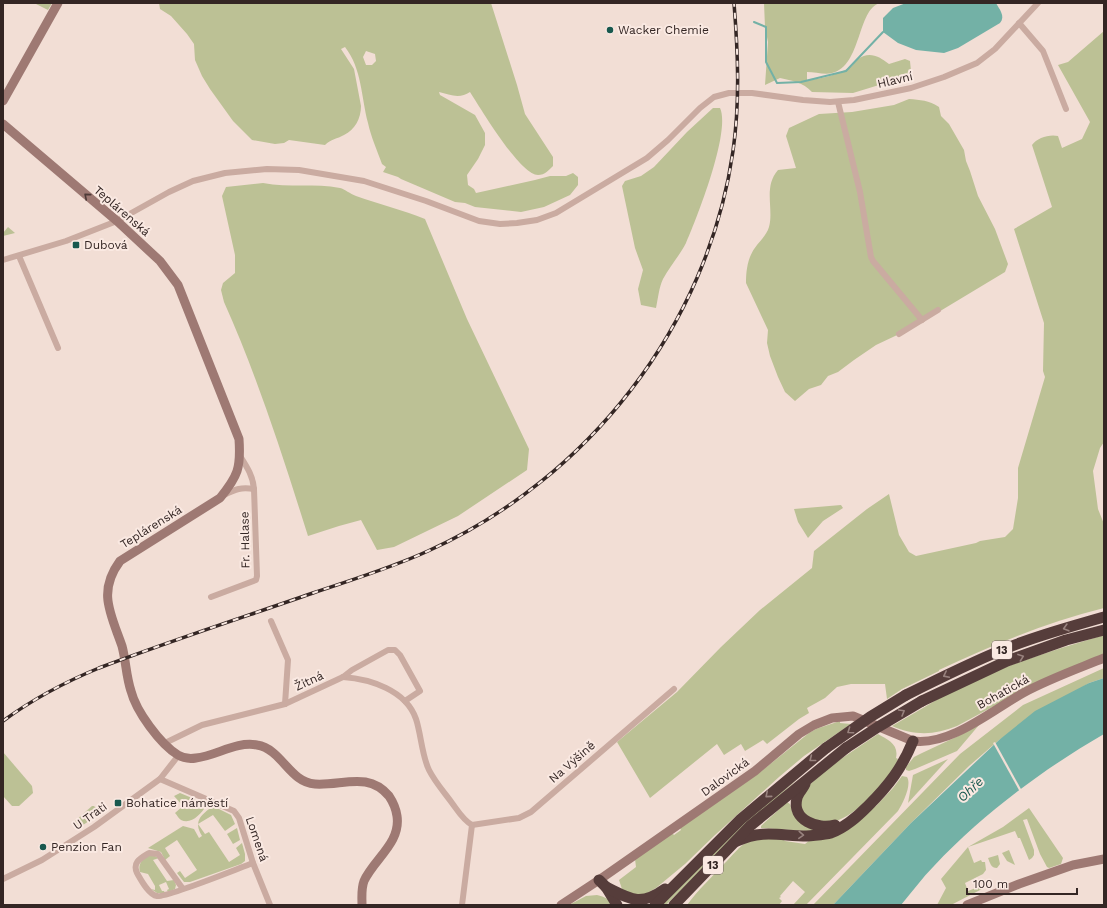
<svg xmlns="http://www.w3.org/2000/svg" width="1107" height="908" font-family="'Work Sans',sans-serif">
  <rect width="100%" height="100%" fill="#f2ded5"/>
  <g fill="#bcc195" fill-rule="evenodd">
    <path d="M34 3H52L48 10Z"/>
    <path d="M159 3H491L517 85 525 114 553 157V166C549 170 545 175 538 175 520 175 481 109 470 92 460 99 450 95 439 92L440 95 475 115 485 133V145L478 159 467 175 468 185 474 189 476 193 535 180 550 176H566L573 173 578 177V185L570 195 544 207 521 212 475 207 465 203 455 202 401 179 398 177 383 172 386 167 382 164C377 150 371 137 368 123 361 96 362 69 345 47L341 49 354 69 361 106C361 118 355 130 344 135 337 139 331 139 325 145L289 140 284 143 275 144 252 140 233 121 210 89 202 76 195 60 194 44 187 34 171 16 160 9ZM366 51 375 54 376 61 372 65H366L363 57Z"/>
    <path d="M764 3H880C857 9 862 66 832 73 825 75 815 72 807 72V80C821 79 839 75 852 66 854 64 855 61 858 59 869 51 879 56 889 64L905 59 910 61 911 71 908 77 892 81 853 93 812 92C803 82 792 81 780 78L765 85 768 42 765 27Z"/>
    <path d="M1104 31V442L1100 448 1093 471 1098 509 1104 524V608C1047 622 992 645 939 670V671L902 689 887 699 885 684H851L837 687 825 698 807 708 809 713 799 719 767 744 763 740 745 751 741 744 724 755 717 744 650 798 617 742 677 692 721 647 760 610 812 568 814 551 867 509 889 494 899 535 909 552 916 556 976 543 980 541 1005 537 1013 529 1018 498V468L1045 377 1043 371 1044 323 1014 229 1052 207 1032 145C1037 138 1049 134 1058 136L1062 148 1082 139 1090 122 1058 65 1068 62Z"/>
    <path d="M909 99C920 100 929 100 939 107L941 116 949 124 964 150 966 161 970 171 978 196 995 229 1008 264 1005 272 912 328 876 345 854 360 838 372 828 376 821 385 809 389 795 401 785 392 778 377 770 356 767 343 768 330 746 283C746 269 748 256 757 245 761 240 767 234 769 227 774 209 763 187 778 170L796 168 786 136 789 128 819 114 852 112 894 105Z"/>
    <path d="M713 108H720C731 131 697 218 686 243 680 255 670 266 663 279 659 287 658 299 656 308L641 305 638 289 643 270 635 248 622 186 625 181 641 176 654 167 687 132Z"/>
    <path d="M263 183C289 188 315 183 340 188 345 189 350 194 356 196 379 204 403 210 425 219L467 319 529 449 527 470 458 516 394 547 377 550 361 520 339 526 308 536C283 457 258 378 224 302L221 290 223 283 235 273V255L222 196 226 187Z"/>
    <path d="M8 227 15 233 3 236V233Z"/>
    <path d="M841 505 843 508 823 521 808 538 798 522 794 509Z"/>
    <path d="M1104 635V654L1035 684 957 726C935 735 915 736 892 726 911 715 930 704 948 693 997 667 1051 651 1104 635Z"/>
    <path d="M1104 668V678L1089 683 999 740 969 766 911 823 833 905H813L960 754 1023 705Z"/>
    <path d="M840 721V723L851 724 804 756 779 777 715 835 685 864 656 888 642 896 628 893 622 889 619 880 636 867 635 859 672 833 674 835 681 830 680 828 759 773 809 733 816 729Z"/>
    <path d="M979 725 957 751 915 769 909 771 906 770V767L914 757 922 753 954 738Z"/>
    <path d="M878 734C888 740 899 744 896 758L898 759C896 764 894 769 891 773 881 788 854 816 836 821 830 823 825 822 818 821 805 818 802 813 800 800L808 786 832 765Z"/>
    <path d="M3 752 32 786 33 793 19 806H12L3 796Z"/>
    <path d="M948 759 908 803 913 775Z"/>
    <path d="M902 776 907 777C912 785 903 803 898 811L806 905H793L805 892 793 881 780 896 781 897 779 898 782 901 779 905H687C698 890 712 877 724 864 732 856 739 846 749 841 758 836 772 839 783 839L785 841 805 844 810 840 876 806 893 788Z"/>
    <path d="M798 779 754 818 666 905H662L751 816Z"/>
    <path d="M180 793 204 803 206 806C201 814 191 825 181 820 179 819 177 815 175 813L183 806 174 796Z"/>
    <path d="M787 802 790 804C793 821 806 828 821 832L761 828V826Z"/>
    <path d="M92 806H94L101 813 77 829 75 824V821Z"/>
    <path d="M213 806 231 815 235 824 225 831 213 815 198 824 205 834 209 832 229 862 240 855 236 848 242 843 245 854V861L241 864 190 882H184L177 873 180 871 185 878 197 870 177 840 165 848 170 856 165 860 161 852 148 848 183 826 194 829 199 838 202 836C193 821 201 815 213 806Z"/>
    <path d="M1029 808 1063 858 1061 864 1049 868 1047 867 1040 854 1027 819 1023 820 1034 850V855L1032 858 1029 860 1020 838H1018L1015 831 968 847 974 863 981 860 982 862H985L986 870 983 874 965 883 968 891 981 886 982 889 951 905H937L946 888 941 879 968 847 1003 827Z"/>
    <path d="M237 828 240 840 233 844 227 834Z"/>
    <path d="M1009 850 1015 865 1007 861 1002 853Z"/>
    <path d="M998 855 1000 864 997 868C991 868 990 863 988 858Z"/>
    <path d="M147 856H155L159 858 153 860 167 881 174 880 176 885 175 889 168 892 167 890 169 889 166 882 159 885 162 891H164L165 893H157L151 889 155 890V886L148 874 140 872C138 865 141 860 147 856Z"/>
    <path d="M597 895C605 897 609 899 613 905H569L586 896Z"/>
  </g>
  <g fill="#73b1a6">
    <path d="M906 3H996C999 9 1006 16 1000 23L958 48 944 53 916 50 898 43 883 32V18L893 8Z"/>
    <path d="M1104 678V734C1042 770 983 814 934 866 922 878 912 892 901 905H833L911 823 999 740 1035 711 1089 683Z"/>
  </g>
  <path fill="#f2ded5" d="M995 742 1022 791 1020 792 993 743Z"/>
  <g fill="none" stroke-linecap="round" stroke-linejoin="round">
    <path stroke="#73b1a6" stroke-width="2" d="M754 22 766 27V62L777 83 801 82 846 71 883 32"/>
    <g stroke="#caaba1" stroke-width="6">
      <path d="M1019 23 1043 51 1066 109"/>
      <path d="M838 102 860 192 871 257 873 261 922 320"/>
      <path d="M19 256 58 348"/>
      <path d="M3 260 66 241 117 221 169 192 193 181 225 173 267 169 299 170 364 181 426 201 479 221 500 224 517 223 537 220 556 213 647 158 668 140 700 108 714 97 729 93H752L803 100 830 102 854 100 911 88 944 77 977 63 995 49 1038 3"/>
      <path d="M899 334 938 310"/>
      <path d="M224 495C236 489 241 487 254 489"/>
      <path d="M211 597 256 580 257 576 254 489C253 476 247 467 240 456"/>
      <path d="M271 621 288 660 285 704"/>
      <path d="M343 677C370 679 406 690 416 719 421 734 422 756 429 770 435 782 444 792 452 803 458 811 463 820 472 825L519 818 531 812 674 689"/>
      <path d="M165 743 202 725 285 704 343 677 352 670 388 650H395L400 655 420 691 405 701"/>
      <path d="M160 779 234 811 239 818 253 863 270 905"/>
      <path d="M3 879 42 860 94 827 160 779 178 756"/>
      <path d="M183 889 158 854 149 853C141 858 132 862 137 873 141 880 149 895 157 896 166 898 239 868 253 863"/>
      <path d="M462 905 472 825"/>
    </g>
    <g stroke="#9e7973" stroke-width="9">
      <path d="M3 101 58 3"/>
      <path d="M3 124 117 221 160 261 178 285 239 439C241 468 238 476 220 498L120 561C97 592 111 614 122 646 126 661 126 676 131 691 136 711 160 744 178 755 183 758 190 759 196 758 216 756 236 741 257 745 282 749 289 782 315 784 342 786 368 771 389 796 393 802 396 809 397 816 401 843 374 859 364 881 361 889 362 897 362 905"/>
      <path d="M561 905 599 880 755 771 799 734 814 725 832 718 853 716 913 741C950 746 991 711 1023 693 1049 679 1077 669 1104 658"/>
      <path d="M967 905 1019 884 1073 865 1104 859"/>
    </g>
    <g stroke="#563d3b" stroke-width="11">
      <path d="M906 695C938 679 970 663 1002 650 1035 636 1070 627 1104 617"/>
      <path d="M922 701 1007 661 1066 640 1104 630"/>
      <path d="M805 784C803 789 798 793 797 798 791 820 818 830 835 825"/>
      <path d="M737 841C763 829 781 836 807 836 815 835 824 835 831 833 846 827 857 817 868 806 889 785 902 768 913 741"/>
      <path d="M599 880 606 887 617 905"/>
      <path d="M606 887C630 899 640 907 665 889"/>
      <path d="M655 905 741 819 826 748"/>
      <path d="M674 905 750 826 846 748"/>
    </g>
    <g stroke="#342624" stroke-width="3.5">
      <path id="rail" d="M3 721C33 699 65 682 99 668 170 641 241 618 313 593 351 580 391 568 428 551 588 479 708 326 733 151 740 102 738 53 734 3"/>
    </g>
    <use href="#rail" stroke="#fae9e2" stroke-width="2" stroke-dasharray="6" stroke-linecap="butt"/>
    <g stroke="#563d3b" stroke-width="11">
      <path d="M826 748 870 717 906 695"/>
      <path d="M846 748 878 727 922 701"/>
    </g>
  </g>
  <defs><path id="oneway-chevron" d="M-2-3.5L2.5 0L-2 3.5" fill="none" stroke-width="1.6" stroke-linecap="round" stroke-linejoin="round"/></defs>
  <use stroke="#4e3b38" href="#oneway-chevron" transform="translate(87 196) rotate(-140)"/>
  <g stroke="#98827e">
    <use href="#oneway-chevron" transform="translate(1066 628) rotate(164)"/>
    <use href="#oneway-chevron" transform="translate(1021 657) rotate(-20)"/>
    <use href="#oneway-chevron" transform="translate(946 675) rotate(153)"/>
    <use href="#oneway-chevron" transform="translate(902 712) rotate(-30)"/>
    <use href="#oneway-chevron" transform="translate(850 731) rotate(145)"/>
    <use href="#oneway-chevron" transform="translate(812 759) rotate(142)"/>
    <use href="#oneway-chevron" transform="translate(768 795) rotate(140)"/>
    <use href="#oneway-chevron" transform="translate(801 835) rotate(3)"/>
  </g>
  <g fill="#18584e" stroke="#fae9e2" stroke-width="1.5">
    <circle cx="610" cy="30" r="4"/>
    <rect x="72" y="241" width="8" height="8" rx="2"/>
    <rect x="114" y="799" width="8" height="8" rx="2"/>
    <circle cx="43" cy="847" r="4"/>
  </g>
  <g text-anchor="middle" stroke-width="4" stroke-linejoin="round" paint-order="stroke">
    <g fill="#fae9e2" stroke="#6f605d" stroke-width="1">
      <rect x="992" y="641" width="20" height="18" rx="3"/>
      <rect x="703" y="856" width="20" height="18" rx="3"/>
    </g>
    <g font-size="11" font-weight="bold" fill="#342624">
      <text x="1002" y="654">13</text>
      <text x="713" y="869">13</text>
    </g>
    <g font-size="12" fill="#342624" stroke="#fae9e2" text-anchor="start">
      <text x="618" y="34">Wacker Chemie</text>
      <text x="84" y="249">Dubová</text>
      <text x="126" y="807">Bohatice náměstí</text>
      <text x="51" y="851">Penzion Fan</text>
    </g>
    <g font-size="12" fill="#342624" stroke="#fae9e2">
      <text transform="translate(895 80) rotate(-13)" y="4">Hlavní</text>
      <text transform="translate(122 211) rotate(41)" y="4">Teplárenská</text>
      <text transform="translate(151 527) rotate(-32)" y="4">Teplárenská</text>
      <text transform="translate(245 540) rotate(-91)" y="4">Fr. Halase</text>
      <text transform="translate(309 681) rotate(-25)" y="4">Žitná</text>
      <text transform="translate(1003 692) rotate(-29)" y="4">Bohatická</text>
      <text transform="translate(572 762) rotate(-41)" y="4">Na Výšině</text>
      <text transform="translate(725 777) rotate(-36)" y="4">Dalovická</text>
      <text transform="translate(90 816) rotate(-35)" y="4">U Trati</text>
      <text transform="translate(257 839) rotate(71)" y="4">Lomená</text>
    </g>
    <g font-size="13" font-style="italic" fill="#18584e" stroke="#fae9e2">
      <text transform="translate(970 789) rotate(-43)" y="5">Ohře</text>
    </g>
  </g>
  <rect width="1107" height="908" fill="none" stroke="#342624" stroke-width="8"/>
  <path d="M967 888v6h110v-6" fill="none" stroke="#342624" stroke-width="2"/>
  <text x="973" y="888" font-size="12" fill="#342624" stroke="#fae9e2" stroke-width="3" paint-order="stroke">100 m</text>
</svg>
